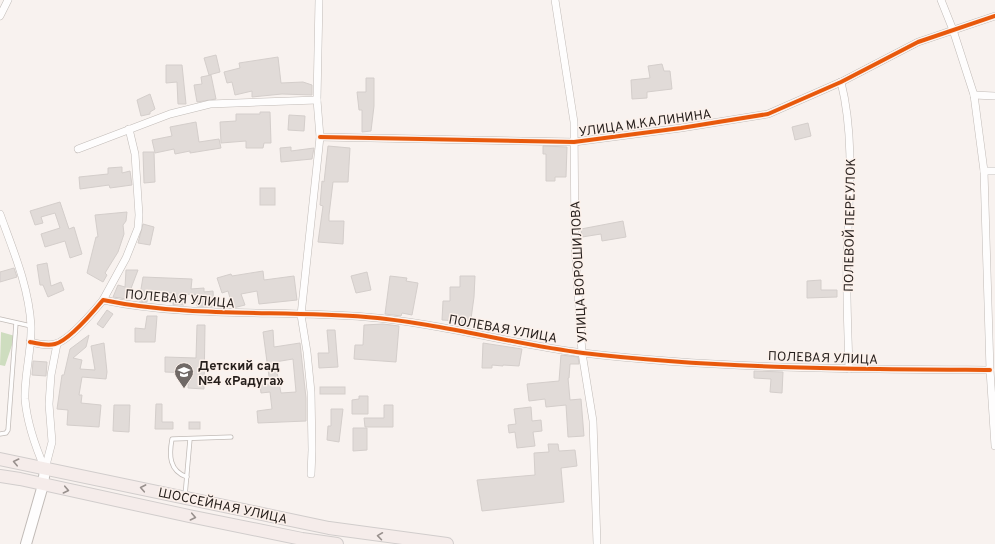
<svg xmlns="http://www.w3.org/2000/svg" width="995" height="544" font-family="Overpass,sans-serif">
  <rect width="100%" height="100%" fill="#f8f2ef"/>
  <path fill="#ceddbf" d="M1 332 15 336 5 366 0 365Z"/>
  <g fill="#e1dbd8" stroke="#d4cecb" fill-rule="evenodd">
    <path d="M216 55 220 72 209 75 204 58Z"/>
    <path d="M278 57 281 83 303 82 312 85V95L282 94 252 97V91L235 95 232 82 227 83 224 72 240 68 239 63Z"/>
    <path d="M662 64 664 71H670L672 89 647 92V98L632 99 631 80 650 78 648 66Z"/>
    <path d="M166 65H182L186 104H178L177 82 166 83Z"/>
    <path d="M211 75 216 99 197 102 194 85 202 84 201 77Z"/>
    <path d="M366 78H374V106L371 131 362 132V110H359L357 92H366Z"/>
    <path d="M150 94 155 109 150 112V114L141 116 137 100Z"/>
    <path d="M260 112H270L271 143H264L263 148H246V141L221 143 220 122 236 121V114H260Z"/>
    <path d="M289 115 305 116 304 131 288 130Z"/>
    <path d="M196 122 199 142 219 139 221 148 190 153V151L175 154 174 149 155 153 152 140 172 136 170 127Z"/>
    <path d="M808 123 811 136 795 140 792 127Z"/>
    <path d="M328 146 350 148 348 182H333L329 215V221H344L343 244 318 242 323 206 320 205 322 181 324 182Z"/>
    <path d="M543 146 567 147 566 177H555V181H546V154H543Z"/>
    <path d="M291 147V151L314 148 312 159 281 162 280 148Z"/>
    <path d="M143 152H154L155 182 144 183Z"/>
    <path d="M122 167V173L130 171 132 185 110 188 109 185 80 189 79 177 108 174V168Z"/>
    <rect x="260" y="188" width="15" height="17"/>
    <path d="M60 202 69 229 74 227 82 254 70 258 65 241 45 247 41 234 60 228 55 213 41 217 43 223 35 225 30 211Z"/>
    <path d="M127 212 126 221 123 225 124 234 118 252 105 273 107 275 103 282 87 273 96 237H98L95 215Z"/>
    <path d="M623 221 626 237 602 241 601 234 582 237 581 229Z"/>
    <path d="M143 224 154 227 150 245 138 243Z"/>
    <path d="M47 263 51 286 61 282 64 290 48 297 43 285H40L37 265Z"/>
    <path d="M14 268 17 277 0 282V272Z"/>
    <path d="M126 270H138L127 299 113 297 118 285 125 287Z"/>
    <path d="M263 271 264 280 294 276 297 300 259 304 257 291 241 294 245 305 233 308 228 291 222 293 217 278 231 274 232 276Z"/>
    <path d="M367 272 371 290 356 293 351 276Z"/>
    <path d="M390 276 407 278 406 281 418 283 412 315 402 313 401 316 385 314Z"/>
    <path d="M460 276H475L474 297 470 326 458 324V321L442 320 443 301H450V287H460Z"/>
    <path d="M143 277 192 279 191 289 204 288V292L213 291 214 307 197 306V295L185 294 184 305H173L174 293 148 292 147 302 139 301Z"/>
    <path d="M821 280V290H837V297L807 298V281Z"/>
    <path d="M107 310 113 314 103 328 97 324Z"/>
    <path d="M147 316H157L155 342H135V328L145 329Z"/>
    <path d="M383 324 399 326 396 362 354 359 355 345H363L364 325Z"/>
    <path d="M197 325H205L204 389 188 388 189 373 165 372V357L196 358Z"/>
    <path d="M273 330 274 347 300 343 306 398V421L258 423 257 411 272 409 270 392 261 393 260 385 270 384 263 332ZM293 359 296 392 281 393 275 362Z"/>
    <path d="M327 330H335L338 367 319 368 318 353H329Z"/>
    <path d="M89 335 86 347 73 358 82 360 80 369 95 370 91 346 104 343 107 372 106 379 82 377 79 395H82L81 403 101 405 99 427 67 425 68 410 57 409 62 375H64L70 349Z"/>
    <path d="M483 343 522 349 519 366 503 365V366L492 365V368H482Z"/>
    <path d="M561 355 578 357 579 364H570L569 378H568L570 400 581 399 584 436 568 437 566 405 546 407 545 399 529 401 527 384 559 381Z"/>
    <path d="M33 361 47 362 46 376 32 375Z"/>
    <path d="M754 371 783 372 782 393 770 392 771 379 754 378Z"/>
    <rect x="320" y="387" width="25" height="7"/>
    <path d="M359 396H368V414H352V400L359 399Z"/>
    <path d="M156 404H162V422H173V429H155Z"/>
    <path d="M114 405H130L129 432 113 431Z"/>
    <path d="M384 405H393V427H365L364 418H384Z"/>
    <path d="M531 407 532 421 541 420 542 431 533 432 535 446 517 448 515 432 509 433 508 425 516 424 514 409Z"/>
    <path d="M331 409H343L339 442 327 440 328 426H331Z"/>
    <rect x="189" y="422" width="11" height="7"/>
    <path d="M353 428H367V450L353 451Z"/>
    <path d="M548 444H558L559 451 575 450 577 466 561 468 564 502 482 511 477 480 535 475 534 453 549 452Z"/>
  </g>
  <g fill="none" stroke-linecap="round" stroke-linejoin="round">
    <g stroke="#c1bbb7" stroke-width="5">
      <g id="lane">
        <path d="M0 319 31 326"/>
        <path d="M0 434 6 433 8 430 16 323"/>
        <path d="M187 477C169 471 169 455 172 439L231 437"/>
        <path d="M185 496 190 439"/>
      </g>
    </g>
    <g stroke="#c1bbb7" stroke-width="8">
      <g id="street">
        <path d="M555 0 574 122 575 245 582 353 593 421 597 544"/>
        <path d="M941 0 953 30 974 95 984 171 990 370 995 446"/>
        <path d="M0 16 8 0"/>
        <path d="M841 82C855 138 849 197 847 254 846 292 848 331 849 369"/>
        <path d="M974 95 995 96"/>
        <path d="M320 137 574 142 681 128 768 114 841 82 918 42 995 16"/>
        <path d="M78 149 170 114 210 104 317 100"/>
        <path d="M984 171H995"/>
        <path d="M0 214C13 250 29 287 31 326 32 350 24 375 25 399 27 424 35 446 45 469"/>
        <path d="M103 300 126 258 138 228 139 215 135 154 129 129"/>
        <path d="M30 342C39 344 47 346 55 344 70 340 93 312 103 300 190 318 279 310 366 317 440 323 511 344 583 353 718 369 855 369 990 370"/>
        <path d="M45 469 52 442 49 404 51 375 57 344"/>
        <path d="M311 474 312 450 311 392 307 352 301 315 320 137 317 100 319 0"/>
      </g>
    </g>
    <g stroke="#c1bbb7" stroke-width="12">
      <path id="secondary" d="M26 544 43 485 45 469"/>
    </g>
    <g stroke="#d1cdcc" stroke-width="14">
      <g id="primary">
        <path d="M0 459 329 528 447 544"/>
        <path d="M0 476 20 479 189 516 302 539 337 544"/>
      </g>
    </g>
    <use href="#lane" stroke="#fefdfd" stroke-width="3.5"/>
    <use href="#street" stroke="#fefdfd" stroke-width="7"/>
    <use href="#secondary" stroke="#fefdfd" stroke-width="10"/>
    <use href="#primary" stroke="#f5ecea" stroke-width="12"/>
    <g stroke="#fcf1eb" stroke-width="6">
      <g id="cycleway">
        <path d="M320 137 574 142 681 128 768 114 841 82 918 42 995 16"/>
        <path d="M30 342C39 344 47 346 55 344 70 340 93 312 103 300 190 318 279 310 366 317 440 323 511 344 583 353 718 369 855 369 990 370"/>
      </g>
    </g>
    <use href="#cycleway" stroke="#e8590c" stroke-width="4"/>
  </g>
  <defs><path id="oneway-chevron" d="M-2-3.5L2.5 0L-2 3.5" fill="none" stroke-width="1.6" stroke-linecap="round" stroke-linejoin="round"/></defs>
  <g stroke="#98908d">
    <use href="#oneway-chevron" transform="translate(16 462) rotate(-167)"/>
    <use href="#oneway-chevron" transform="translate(143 488) rotate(-169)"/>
    <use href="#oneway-chevron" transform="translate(66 490) rotate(12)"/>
    <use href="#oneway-chevron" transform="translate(193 517) rotate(12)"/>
    <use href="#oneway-chevron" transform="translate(380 536) rotate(-172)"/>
  </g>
  <defs>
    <g id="school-pin" transform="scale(1)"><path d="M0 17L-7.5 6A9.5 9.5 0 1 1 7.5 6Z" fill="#706966" stroke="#fcf1eb"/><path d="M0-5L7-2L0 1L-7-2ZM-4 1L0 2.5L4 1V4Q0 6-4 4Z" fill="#fff"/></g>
  </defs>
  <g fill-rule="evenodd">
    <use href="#school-pin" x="184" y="372"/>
  </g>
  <g text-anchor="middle" stroke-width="3" stroke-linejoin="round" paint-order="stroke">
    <g font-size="13" fill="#261f1c" stroke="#fcf1eb">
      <text transform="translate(645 122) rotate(-8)" y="5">УЛИЦА М.КАЛИНИНА</text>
      <text transform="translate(849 225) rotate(-89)" y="5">ПОЛЕВОЙ ПЕРЕУЛОК</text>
      <text transform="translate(578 272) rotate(-93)" y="5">УЛИЦА ВОРОШИЛОВА</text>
      <text transform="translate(180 298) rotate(5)" y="5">ПОЛЕВАЯ УЛИЦА</text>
      <text transform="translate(503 328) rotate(10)" y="5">ПОЛЕВАЯ УЛИЦА</text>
      <text transform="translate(823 357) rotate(2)" y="5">ПОЛЕВАЯ УЛИЦА</text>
      <text transform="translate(223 505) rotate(12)" y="5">ШОССЕЙНАЯ УЛИЦА</text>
    </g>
    <g font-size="13" font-weight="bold" fill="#261f1c" stroke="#fcf1eb" text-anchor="start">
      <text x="198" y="370">Детский сад<tspan x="198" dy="15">№4 «Радуга»</tspan></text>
    </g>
  </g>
</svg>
